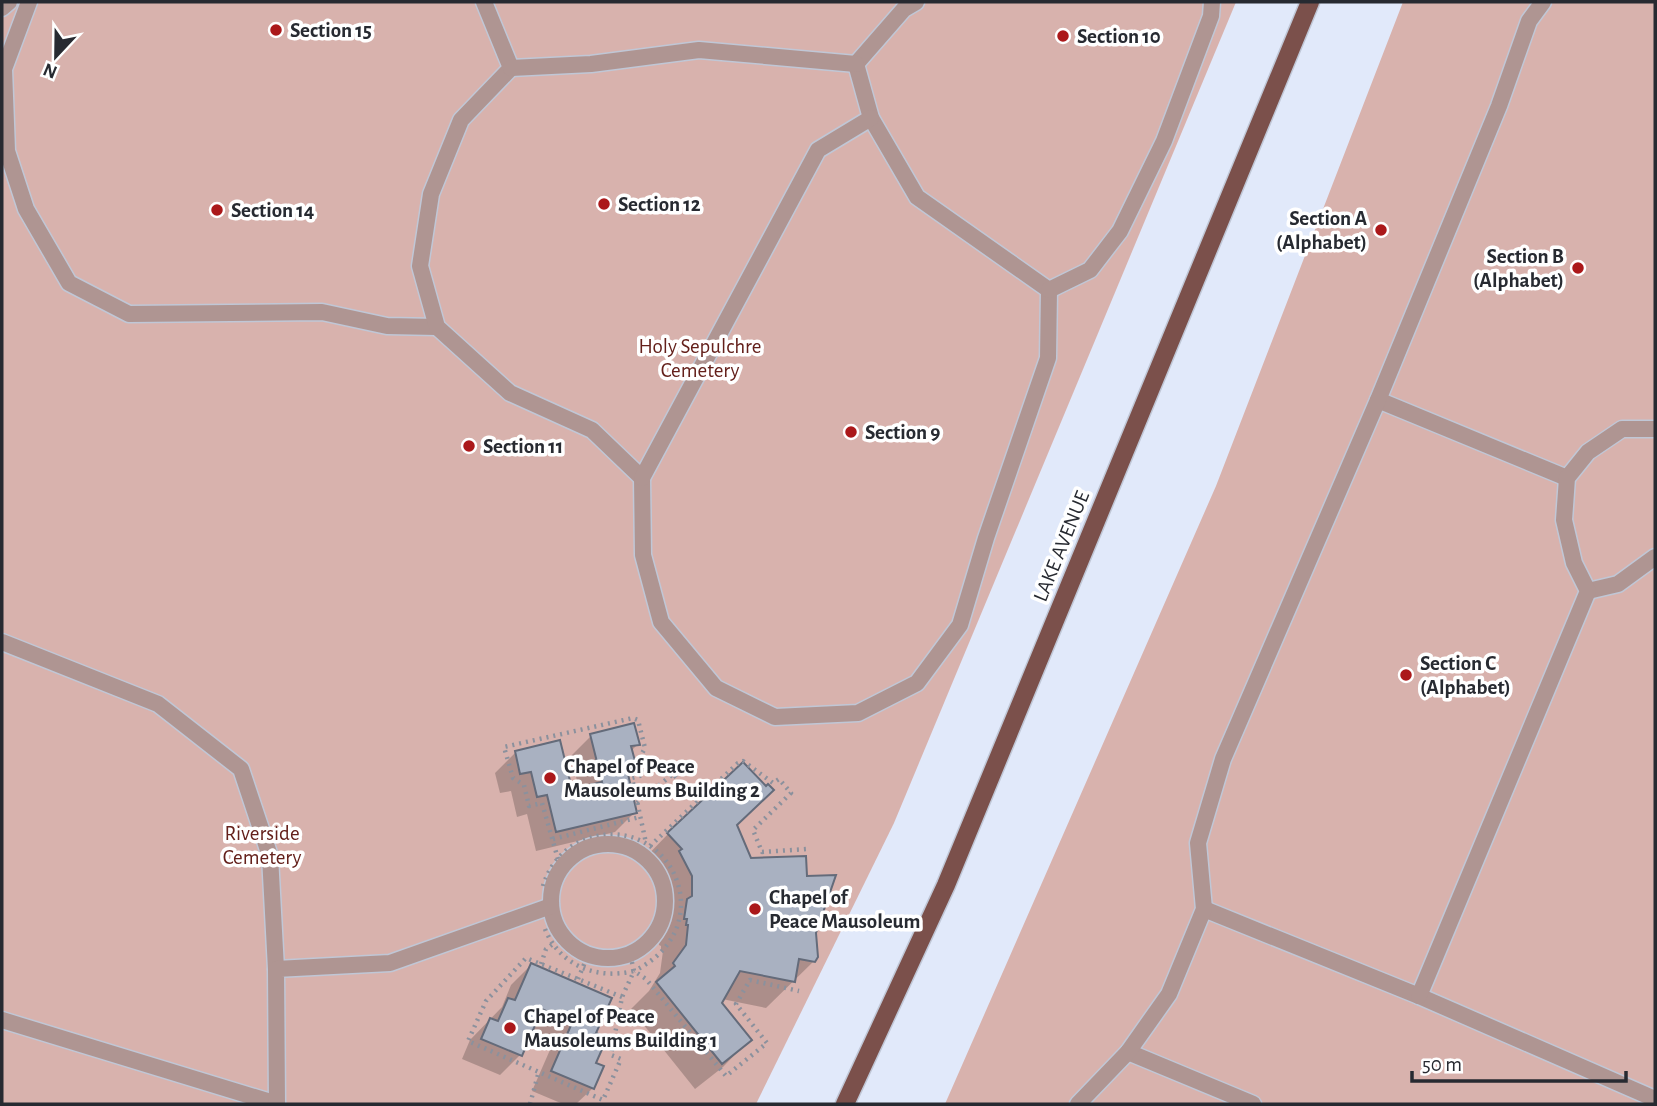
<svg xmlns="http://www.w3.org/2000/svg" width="1657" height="1106" font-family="'Alegreya Sans',sans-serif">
  <rect width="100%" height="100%" fill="#e1e9fa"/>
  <g fill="#d8b2ad">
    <path d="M2 2H1236L894 823 756 1104H2Z"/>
    <path d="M1403 2H1655V1104H945L1216 486Z"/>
  </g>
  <g fill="#0003">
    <path d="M591 736 638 744 631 751 636 771 627 780 635 812 615 832 536 851 527 814 517 817 511 791 500 793 495 773 515 753 570 791 579 789 571 756Z"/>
    <path d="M736 826 750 860 806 878 814 933V961L766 1008 722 999 719 1003 749 1040 723 1067 695 1089 631 1009 649 991 660 973 663 951H661V946L659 945 661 927 666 922V903L654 879 656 876 642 861 668 834Z"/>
    <path d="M531 965 594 1034 593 1088 576 1104H563L532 1091 553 1043 530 1033 520 1055 500 1075 462 1059 470 1040 502 1007 511 985Z"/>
  </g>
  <g fill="#a9b1c1" stroke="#646b7a" stroke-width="2">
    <path d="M634 723 640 745 631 746 638 772 628 774 637 813 556 832 547 795 537 797 531 772 520 774 515 751 560 740 572 789 602 782 590 734Z"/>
    <path d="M743 762 766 786 768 784 774 790 737 825 751 858 806 856 807 876 836 875 816 933 818 957 815 962 799 959 795 982 740 971 722 1003 752 1040 722 1064 656 982 675 966 673 963 686 945 688 925H686L687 919H684L687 899 692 896V876L679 851 682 849 667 833Z"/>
    <path d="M531 963 612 998 596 1033 607 1038 596 1063 604 1066 594 1089 551 1071 572 1023 542 1009 522 1056 481 1039 490 1018 498 1021 508 998 515 1000Z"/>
  </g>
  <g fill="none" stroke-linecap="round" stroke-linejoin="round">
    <g stroke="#c0c7d6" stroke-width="19">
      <g id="service">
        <path d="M29 2 4 69 7 151 26 209 69 283 129 314 322 312 387 326 437 327"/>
        <path d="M484 2 511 68 461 120 431 194 420 266 437 327 510 393 592 430 642 478 643 555 661 622 716 688 775 717 858 713 917 683 960 625 986 538 1048 358 1049 290 917 197 871 118 856 64 904 9 916 2"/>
        <path d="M2 8 9 2"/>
        <path d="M511 68 591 64 699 50 856 64"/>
        <path d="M1049 290 1090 270 1120 231 1164 141 1211 16 1212 2"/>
        <path d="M1378 400 1567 478"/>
        <path d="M642 478 818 150 871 118"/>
        <path d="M1588 591 1618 584 1655 557"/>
        <path d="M2 642 158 704 241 769 270 856 276 969"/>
        <circle cx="608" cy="901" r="57"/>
        <path d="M1204 909 1419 996 1655 1099"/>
        <path d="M1419 996 1588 591 1574 563 1564 520 1567 478 1588 452 1622 429H1655"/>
        <path d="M2 1020 277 1104"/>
        <path d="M1128 1052 1253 1104"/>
        <path d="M277 1104 276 969 390 963 551 906"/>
        <path d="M1078 1104 1128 1052 1169 994 1204 909 1198 843 1223 759 1378 400 1499 106 1529 21 1543 2"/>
      </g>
    </g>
    <g stroke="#c0c7d6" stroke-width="21">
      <path id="primary" d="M845 1104 946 885 1310 2"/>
    </g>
    <g stroke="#8b919d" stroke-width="4.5" stroke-dasharray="2 5" stroke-linecap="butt">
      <path d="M637 803 673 774 697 801"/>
      <path d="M553 839 640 817"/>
      <path d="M650 846 738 763 743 761 773 783 779 779 791 793 753 830 762 852 807 849"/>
      <path d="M558 859 542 803 529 806 524 785 513 778 504 747 633 718 638 720 645 748 639 759 643 775 632 778 646 843"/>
      <path d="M543 886C548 868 562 850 579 842 666 803 728 925 634 971"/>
      <path d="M545 929C560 966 597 980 634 971L646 979 726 1076 767 1043 736 1004 750 980 799 991"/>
      <path d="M541 964 546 949 553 944"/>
      <path d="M578 979 588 955"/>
      <path d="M622 997 526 958 486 1001 468 1041 603 1100 621 1059 611 1055 622 997 634 971 630 954"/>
      <path d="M530 1104 539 1071"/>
    </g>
    <use href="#service" stroke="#af9592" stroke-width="16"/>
    <use href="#primary" stroke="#7b504b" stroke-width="18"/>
  </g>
  <g fill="#ab181a" stroke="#fff" stroke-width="2.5">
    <circle cx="276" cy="30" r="7"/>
    <circle cx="1063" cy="36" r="7"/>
    <circle cx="604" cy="204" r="7"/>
    <circle cx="217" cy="210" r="7"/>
    <circle cx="1381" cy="230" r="7"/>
    <circle cx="1578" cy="268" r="7"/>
    <circle cx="851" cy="432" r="7"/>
    <circle cx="469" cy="446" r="7"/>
    <circle cx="1406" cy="675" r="7"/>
    <circle cx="550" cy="778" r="7"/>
    <circle cx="755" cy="909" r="7"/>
    <circle cx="510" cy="1028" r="7"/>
  </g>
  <g text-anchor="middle" stroke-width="7" stroke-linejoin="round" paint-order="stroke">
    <g font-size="21" font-weight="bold" fill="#272a31" stroke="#fff" text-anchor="start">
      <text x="290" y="37">Section 15</text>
      <text x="1077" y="43">Section 10</text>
      <text x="618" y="211">Section 12</text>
      <text x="231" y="217">Section 14</text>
      <text x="1367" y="225" text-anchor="end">Section A<tspan x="1367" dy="24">(Alphabet)</tspan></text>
      <text x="1564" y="263" text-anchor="end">Section B<tspan x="1564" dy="24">(Alphabet)</tspan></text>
      <text x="865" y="439">Section 9</text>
      <text x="483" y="453">Section 11</text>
      <text x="1420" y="670">Section C<tspan x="1420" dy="24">(Alphabet)</tspan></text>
      <text x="564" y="773">Chapel of Peace<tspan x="564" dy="24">Mausoleums Building 2</tspan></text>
      <text x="769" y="904">Chapel of<tspan x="769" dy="24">Peace Mausoleum</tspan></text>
      <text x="524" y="1023">Chapel of Peace<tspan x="524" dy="24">Mausoleums Building 1</tspan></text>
    </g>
    <g font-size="21" fill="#64201b" stroke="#fff">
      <text x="700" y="353">Holy Sepulchre<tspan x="700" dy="24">Cemetery</tspan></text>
      <text x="262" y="840">Riverside<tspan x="262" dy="24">Cemetery</tspan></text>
    </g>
    <g font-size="21" fill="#272a31" stroke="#fff">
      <text transform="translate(1061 546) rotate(-68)" y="7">LAKE AVENUE</text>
    </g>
  </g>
  <rect width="1657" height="1106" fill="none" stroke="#272a31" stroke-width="7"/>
  <g transform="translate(56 56) rotate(202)" stroke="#ffffff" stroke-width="5" paint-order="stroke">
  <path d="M0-5L12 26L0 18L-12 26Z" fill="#272a31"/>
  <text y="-10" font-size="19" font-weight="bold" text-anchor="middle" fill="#272a31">N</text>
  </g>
  <path d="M1412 1071v10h214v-10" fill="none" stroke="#272a31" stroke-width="3.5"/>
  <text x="1422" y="1071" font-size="21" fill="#272a31" stroke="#ffffff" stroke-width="5" paint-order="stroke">50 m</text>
</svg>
